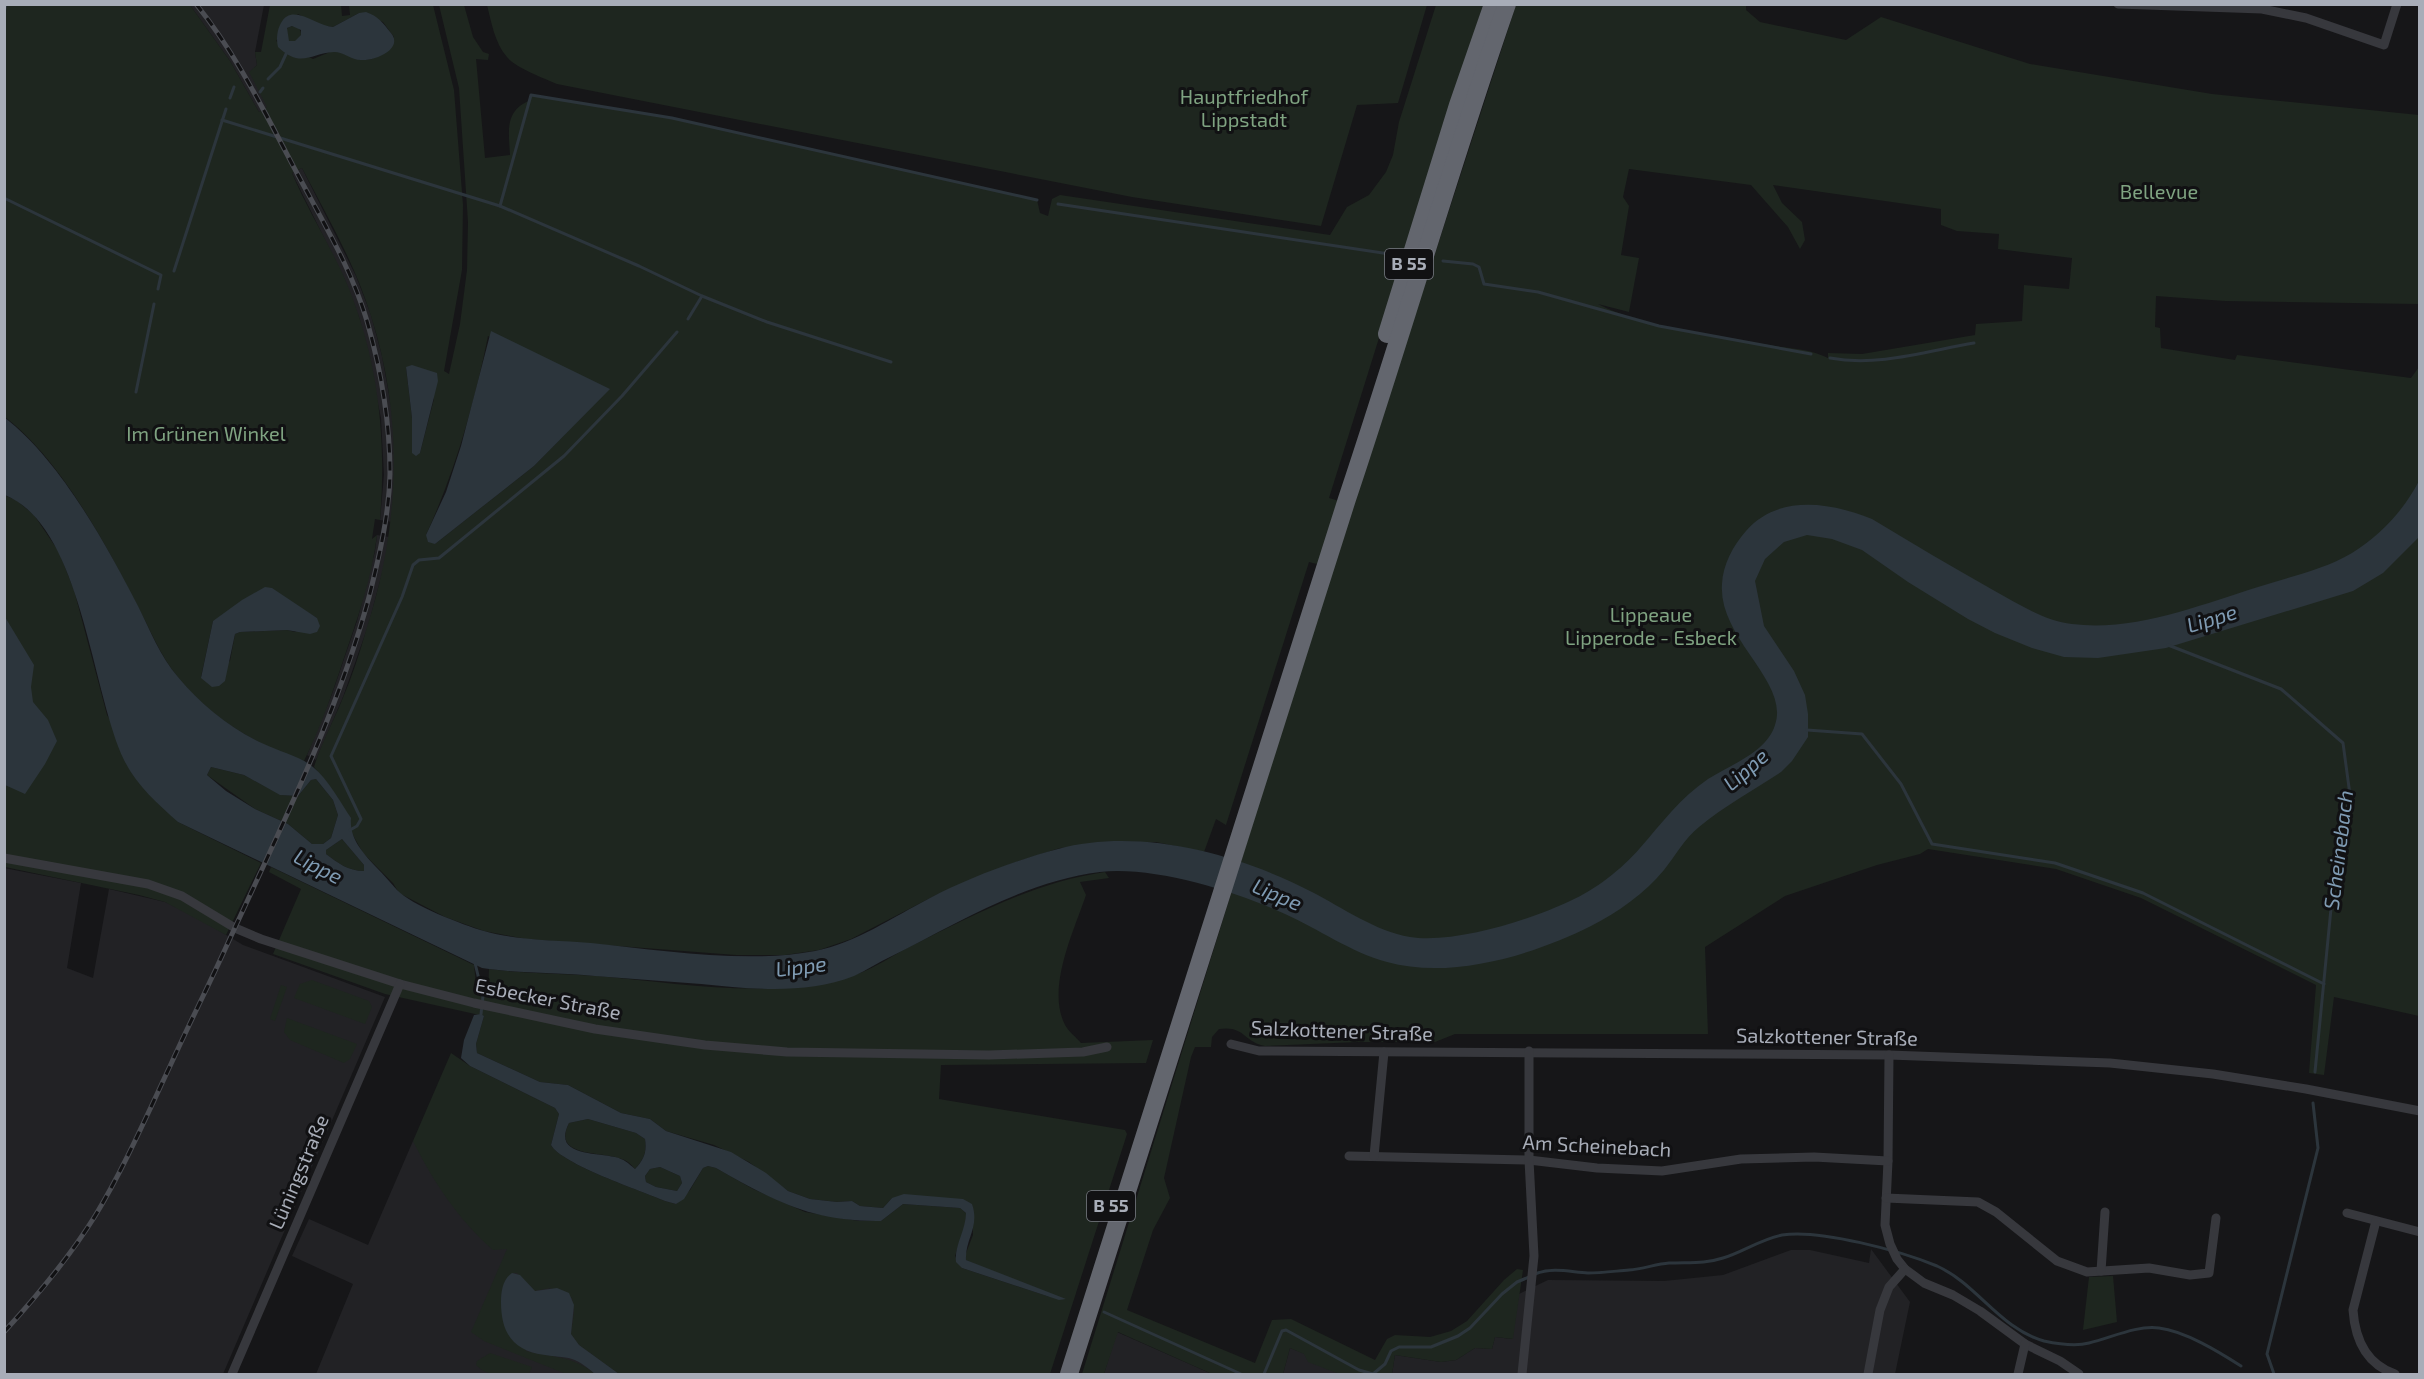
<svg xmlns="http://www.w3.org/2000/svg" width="2424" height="1379" font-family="'Exo 2',sans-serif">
  <rect width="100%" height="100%" fill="#161618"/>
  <g fill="#222225">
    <path d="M190 5H264L255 52 257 65 254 68 268 107 259 112 230 61Z"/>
    <path d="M302 168 356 276 371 315 382 356 393 417 395 475 392 522 380 520 384 475 381 418 360 320 345 280 292 173Z"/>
    <path d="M377 535 389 537 387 555 368 626 343 697 316 760 307 755 332 694 357 621 375 551Z"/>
    <path d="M4 868 81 883 67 968 93 978 109 889 165 902 193 915 243 945 385 997 223 1374H5Z"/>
    <path d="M413 1141 501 1181 534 1253 748 1374H316L353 1284 292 1256 309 1219 368 1245Z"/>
    <path d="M1871 1249 1910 1302 1895 1374H1392L1395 1355 1441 1362 1456 1360 1475 1348 1492 1349 1495 1337 1512 1339 1519 1294 1548 1280 1664 1281 1723 1275 1791 1250H1810L1869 1263Z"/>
    <path d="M1117 1332 1212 1374H1104Z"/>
    <path d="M1290 1348 1305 1354 1339 1374H1283Z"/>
  </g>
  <g fill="#1e261f" fill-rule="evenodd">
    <path d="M4 5H190L230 61 259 112 267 107 249 72 257 65 255 52H261L270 5H341L342 16 350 15 349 5H433L454 90 463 205 462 270 444 371 449 374 460 324 467 270 468 222 459 88 439 5H464L473 37 483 52 489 54 488 60 476 59 485 158 510 155C509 133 504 111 529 101L531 95 672 118 1037 200 1040 213 1048 216 1052 199 1060 195 1330 235 1347 207 1369 195 1386 172 1393 155 1399 122 1436 5H1483L1329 498 1353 505 1516 5H1746V10L1760 22 1846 40 1881 17 2030 64 2212 94 2419 115V306L2418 304 2225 301 2156 296 2155 327 2160 328 2161 348 2235 360 2237 355 2411 378 2419 367V1016L2334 997 2324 1075 2309 1073 2316 985 2141 898 2056 869 1928 849 1920 854 1877 865 1785 896 1705 947 1708 1034H1455L1435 1042H1358L1265 1046C1244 1042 1244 1025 1219 1029L1212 1037 1211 1047H1195L1191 1057 1164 1178 1170 1198 1153 1230 1127 1310 1255 1363 1272 1320 1291 1319 1375 1360 1387 1339 1395 1335 1430 1337 1451 1331 1467 1321 1504 1280 1517 1269 1523 1270 1513 1339 1495 1337 1492 1349 1475 1348 1456 1360 1441 1362 1395 1355 1392 1374H1339L1308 1362 1304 1354 1290 1348 1283 1374H1212L1118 1332 1104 1374H1082L1332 568 1309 562 1226 825 1216 819 1204 852 1156 842 1060 848 1013 863 936 895 851 939 819 950 785 955H736L526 939 484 931 445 917 399 893 393 883 363 853 350 830 338 798 314 767C321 744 333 722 342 700 352 677 360 652 367 627 400 525 404 419 371 316 355 264 327 216 302 168L292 173C307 209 329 243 345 279 378 357 387 437 380 520L375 519 372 539 377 535C372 578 357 620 343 661 332 694 320 729 304 761 256 745 209 717 177 676 160 655 150 629 137 605 105 543 61 460 5 417ZM359 13 383 22 394 37 372 59 361 60 339 52H330L313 59 276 41 298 14 318 25 333 27ZM1629 169 1751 185 1788 227 1800 249 1805 240 1802 222 1782 203 1773 185 1941 209V225L1957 231 1999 234 1998 249 2072 258 2069 289 2024 285 2022 321 1976 324 1975 335 1862 354 1828 353V358C1808 348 1791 349 1769 345 1713 335 1649 330 1598 304L1629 312 1639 258 1621 255 1629 206 1623 197ZM488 336 609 389 534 466 435 544 426 535C455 471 474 406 488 336ZM406 368 434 399 420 453H412V418ZM297 606 317 618 295 632 287 630 240 632 235 634 230 661 201 677 213 621Z"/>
    <path d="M487 5V4L1427 5 1398 103 1357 105 1321 226 1132 197 557 84C544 78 516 68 507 57 495 44 491 21 487 5Z"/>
    <circle cx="293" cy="34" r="8"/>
    <path d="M4 495 16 500 34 515 59 552 74 590 107 715 178 822 261 863 226 935 165 902 139 895 5 867Z"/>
    <path d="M211 767 244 775 281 795 298 796 311 780 316 779 333 800 338 815 331 838 323 844H312L288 824 255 809 207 775Z"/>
    <path d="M342 839 364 865V871C348 871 338 863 326 854V850Z"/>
    <path d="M271 867 474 965 477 994 488 996 489 969C525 974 561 973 597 976 680 983 774 1001 854 975 874 969 893 955 911 946 974 915 1035 882 1105 872L1109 878 1080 882 1086 895C1074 931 1046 988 1065 1025 1069 1032 1076 1037 1081 1043L1153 1040 1146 1063 941 1065 939 1099 1125 1130 1127 1134 1050 1374H619L579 1345 571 1334 574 1312 572 1298 550 1288 535 1291 517 1273H512L526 1351C553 1358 572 1355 595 1374H566L484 1341 471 1332 507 1249 493 1250C458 1219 434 1183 413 1141L451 1053 470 1066 555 1108 559 1114 551 1145C561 1164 642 1191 665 1201L676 1204 690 1190 703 1168 708 1166 716 1168 753 1189 805 1212 859 1221H881L903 1204 960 1208 966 1213V1222L955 1256 962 1268 1050 1297 966 1260V1253L973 1235 972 1204 892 1198 883 1208 860 1206 852 1201 837 1202 810 1199 788 1191 749 1162 714 1145 666 1131 650 1119 621 1113 568 1085 540 1082 477 1053 476 1044 484 1016 385 994 273 954 301 889 269 872Z"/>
    <path d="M312 980 369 1001 372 1007 365 1024 294 998 300 984Z"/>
    <path d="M281 985 287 987 275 1021 270 1019Z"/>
    <path d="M287 1018 357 1044 350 1059 344 1063 290 1040 284 1032Z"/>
    <path d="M588 1119 636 1133 645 1139C647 1152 644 1159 635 1169 633 1167 631 1164 628 1162 610 1149 550 1161 569 1123Z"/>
    <path d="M660 1167 680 1176 682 1183 677 1191 656 1187 646 1182 645 1176 650 1169Z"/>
    <path d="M2113 1276 2117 1322 2083 1330 2089 1277Z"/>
    <path d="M490 1353 532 1367 529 1374C512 1375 489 1379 476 1365L477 1361Z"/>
  </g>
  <g fill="#2c353c" fill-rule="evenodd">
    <path d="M366 12C378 16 383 23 391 33 404 49 375 61 361 60 351 60 344 52 334 52 311 53 301 69 278 47 276 39 277 30 281 23 292 2 316 26 333 27L359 13ZM292 26 301 30V35L295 41H289L287 28Z"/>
    <path d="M491 331 610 389 534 466 435 544 428 542 426 535 446 492 461 446Z"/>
    <path d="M412 365 437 373 438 381 420 453 416 456 412 453V418L406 367Z"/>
    <path d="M4 417C60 460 106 544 138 606 150 630 160 656 178 677 201 705 231 729 264 744 278 751 302 757 313 767 329 780 340 802 351 818 349 839 364 854 377 868 384 875 390 882 397 890 411 905 463 925 484 931 519 941 555 940 591 943 660 950 747 964 815 951 856 943 893 917 930 898 968 878 1016 860 1058 849 1140 827 1239 854 1312 892 1343 908 1375 931 1410 937 1454 944 1530 920 1570 901 1595 890 1622 869 1640 848 1662 823 1680 798 1708 779 1730 765 1767 752 1775 725 1790 681 1718 639 1722 584 1723 564 1733 546 1746 531 1778 494 1830 502 1872 519 1912 543 1952 567 1993 590 2017 603 2044 621 2072 624 2134 632 2200 605 2258 587 2289 577 2323 570 2352 553 2381 535 2403 511 2419 481L2420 536 2383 573 2353 591 2166 648 2098 658 2064 657 2032 648 1995 633 1968 619 1908 582 1862 550 1832 539 1807 535 1784 542 1765 559 1755 581 1764 626 1794 671 1805 695 1808 714V737L1792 761 1781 772C1754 790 1724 806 1699 827 1684 839 1676 855 1664 870 1645 893 1617 913 1591 926 1533 955 1451 980 1387 962 1350 952 1319 929 1285 914 1235 891 1154 866 1100 872 1026 881 958 923 892 956 879 962 867 970 854 976 805 995 751 989 701 984 665 981 630 979 595 976 556 972 521 974 482 968L178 822C157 803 137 786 124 760 91 690 82 526 5 495ZM211 767 244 775 280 795 298 796 311 780 316 779 333 800 338 815 331 838 323 844H312L288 824 255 809 226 791 207 775ZM342 839 364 865V871C348 871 338 863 326 854V850Z"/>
    <path d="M265 587 272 588 317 618 320 626 317 632 310 634 287 630 240 632 235 634 225 681 219 686 212 687 201 678 213 621 242 600Z"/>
    <path d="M5 617 34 665 31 687 33 702 48 720 57 741 45 764 25 794 5 785Z"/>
    <path d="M481 1014 484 1016 476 1044 477 1053 540 1082 568 1085 621 1113 650 1119 666 1131 731 1152 766 1173 788 1191 810 1199 837 1202 852 1201 860 1206 883 1208 892 1198 904 1194 963 1199 972 1204C980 1227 965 1239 966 1260L1066 1299 1059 1300 962 1268 956 1262C954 1246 966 1230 966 1213L960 1208 903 1204 881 1221C812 1222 774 1201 716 1168L708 1166 703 1168 684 1199 676 1204 665 1201C642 1191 561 1164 551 1145L559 1114 555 1108 470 1066 461 1058 464 1040 474 1015ZM588 1119 636 1133 645 1139C647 1152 644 1160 635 1169 628 1163 624 1159 615 1157 595 1152 552 1156 569 1123ZM660 1167 680 1176 682 1183 677 1191 656 1187 646 1182 645 1176 650 1169Z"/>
    <path d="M512 1273 520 1275 535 1291 557 1288 569 1293 574 1305 571 1334 579 1345 619 1374H595C588 1368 581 1362 572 1359 563 1356 554 1357 545 1355 513 1351 501 1333 501 1302 501 1291 503 1279 512 1273Z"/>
  </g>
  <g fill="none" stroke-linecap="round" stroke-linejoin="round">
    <g stroke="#2c353c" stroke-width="3">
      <path d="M4 13 6 4"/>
      <path d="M268 79 280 67 286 54"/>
      <path d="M260 92 263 88"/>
      <path d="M230 98 234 87"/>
      <path d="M222 120 500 206 639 266 702 296 767 322 891 362"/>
      <path d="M4 198 161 275 158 289"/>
      <path d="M1058 204 1396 255"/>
      <path d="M500 206 531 95 672 118 1037 200"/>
      <path d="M2420 215V230"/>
      <path d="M1443 261 1473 264 1479 267 1484 284 1538 292 1659 326 1811 354"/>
      <path d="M174 271 226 109"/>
      <path d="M688 319 702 296"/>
      <path d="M1830 358C1878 367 1927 351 1974 343"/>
      <path d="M136 392 154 304"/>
      <path d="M2168 645 2281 689 2343 743 2350 795 2334 878 2315 1072"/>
      <path d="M1807 730 1862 734 1901 784 1932 844 2055 863 2143 893 2324 984"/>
      <path d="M350 830 357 826 361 819 331 756 402 597 413 565 419 560 439 558 564 456 622 396 677 332"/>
      <path d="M475 963 483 996 481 1014"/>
      <path d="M1535 1274C1553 1267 1570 1272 1588 1273 1602 1273 1616 1271 1629 1270 1643 1269 1656 1264 1669 1263 1688 1262 1705 1264 1723 1258 1743 1252 1761 1239 1782 1235 1820 1229 1901 1251 1937 1266 1977 1284 2000 1329 2044 1341 2058 1344 2075 1347 2089 1343 2111 1338 2136 1325 2159 1328 2185 1331 2219 1352 2241 1366"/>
      <path d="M1104 1312 1241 1374"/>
      <path d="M1264 1374 1282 1331 1286 1330 1359 1370 1373 1374 1385 1364 1391 1351 1399 1347H1431L1458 1336 1470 1328 1502 1294 1517 1282 1529 1277"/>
      <path d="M2274 1374 2267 1354 2318 1148 2313 1103"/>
    </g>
    <g stroke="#37383d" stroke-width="9">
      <path d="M2118 4 2262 9 2306 18 2384 45 2397 4"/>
      <path d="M4 858 148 884 182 896 235 928 261 939 400 984 474 1003 595 1029 705 1045 787 1052 989 1055 1083 1052 1107 1047"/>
      <path d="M1231 1044 1259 1051 1889 1055 2110 1063 2213 1074 2306 1089 2420 1111"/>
      <path d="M1889 1055 1888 1161 1885 1225 1890 1244 1897 1259 1905 1269 1924 1283 1953 1295 1980 1311 2025 1344 2060 1361 2079 1374"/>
      <path d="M1349 1156 1529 1160 1597 1168 1662 1171 1741 1159 1814 1157 1888 1161"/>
      <path d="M1374 1156 1384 1052"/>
      <path d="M1886 1198 1978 1202 1996 1212 2057 1261 2087 1272 2149 1268 2190 1275 2209 1273 2216 1218"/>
      <path d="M2347 1213 2420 1232"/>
      <path d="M2376 1221 2353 1310C2355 1339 2366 1364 2395 1374"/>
      <path d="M2101 1271 2105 1212"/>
      <path d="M232 1374 400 984"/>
      <path d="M1522 1374 1534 1256 1529 1160V1051"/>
      <path d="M1868 1374 1880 1310 1889 1287 1905 1269"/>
      <path d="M2018 1374 2025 1344"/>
    </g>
    <g stroke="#63666e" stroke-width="18">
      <path d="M1387 334 1458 105 1493 4"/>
      <path d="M1069 1374 1347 499C1402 335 1450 168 1507 4"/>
    </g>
    <g stroke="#4a4c52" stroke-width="5">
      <path id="rail" d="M4 1332C37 1296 69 1258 95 1216 124 1168 147 1115 171 1064 189 1024 209 985 227 945 279 831 336 718 369 597 379 557 389 516 390 474 390 422 381 370 367 321 352 270 323 222 298 175 267 117 238 56 196 4"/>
    </g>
    <use href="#rail" stroke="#111113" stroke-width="3" stroke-dasharray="9" stroke-linecap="butt"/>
  </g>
  <g text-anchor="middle" stroke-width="6" stroke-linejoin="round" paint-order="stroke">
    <g fill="#111113" stroke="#7b7e86" stroke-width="1.5">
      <rect x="1385" y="249" width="48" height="30" rx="4.5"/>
      <rect x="1087" y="1191" width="48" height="30" rx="4.5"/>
    </g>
    <g font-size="18" font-weight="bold" fill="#a8adb8">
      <text x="1409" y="270">B 55</text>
      <text x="1111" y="1212">B 55</text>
    </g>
    <g font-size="20" fill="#7fa381" stroke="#111113">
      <text x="1244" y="104">Hauptfriedhof<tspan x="1244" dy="23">Lippstadt</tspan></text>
      <text x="2159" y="199">Bellevue</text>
      <text x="206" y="441">Im Grünen Winkel</text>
      <text x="1651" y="622">Lippeaue<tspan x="1651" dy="23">Lipperode - Esbeck</tspan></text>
    </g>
    <g font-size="20" fill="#a8adb8" stroke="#111113">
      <text transform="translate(548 999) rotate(11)" y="7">Esbecker Straße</text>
      <text transform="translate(1342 1031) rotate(2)" y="7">Salzkottener Straße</text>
      <text transform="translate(1827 1037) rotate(1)" y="7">Salzkottener Straße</text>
      <text transform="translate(1597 1146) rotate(3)" y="7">Am Scheinebach</text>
      <text transform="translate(299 1172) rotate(-67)" y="7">Lüningstraße</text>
    </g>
    <g font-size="21" font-style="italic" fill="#7f9bb3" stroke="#111113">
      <text transform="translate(2212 619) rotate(-17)" y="7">Lippe</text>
      <text transform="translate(1746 770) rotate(-41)" y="7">Lippe</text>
      <text transform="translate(2339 850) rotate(-83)" y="7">Scheinebach</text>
      <text transform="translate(318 867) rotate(27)" y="7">Lippe</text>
      <text transform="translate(1277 895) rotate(23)" y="7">Lippe</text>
      <text transform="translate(801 967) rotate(-7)" y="7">Lippe</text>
    </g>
  </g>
  <rect width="2424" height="1379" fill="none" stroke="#a8adb8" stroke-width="12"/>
</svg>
